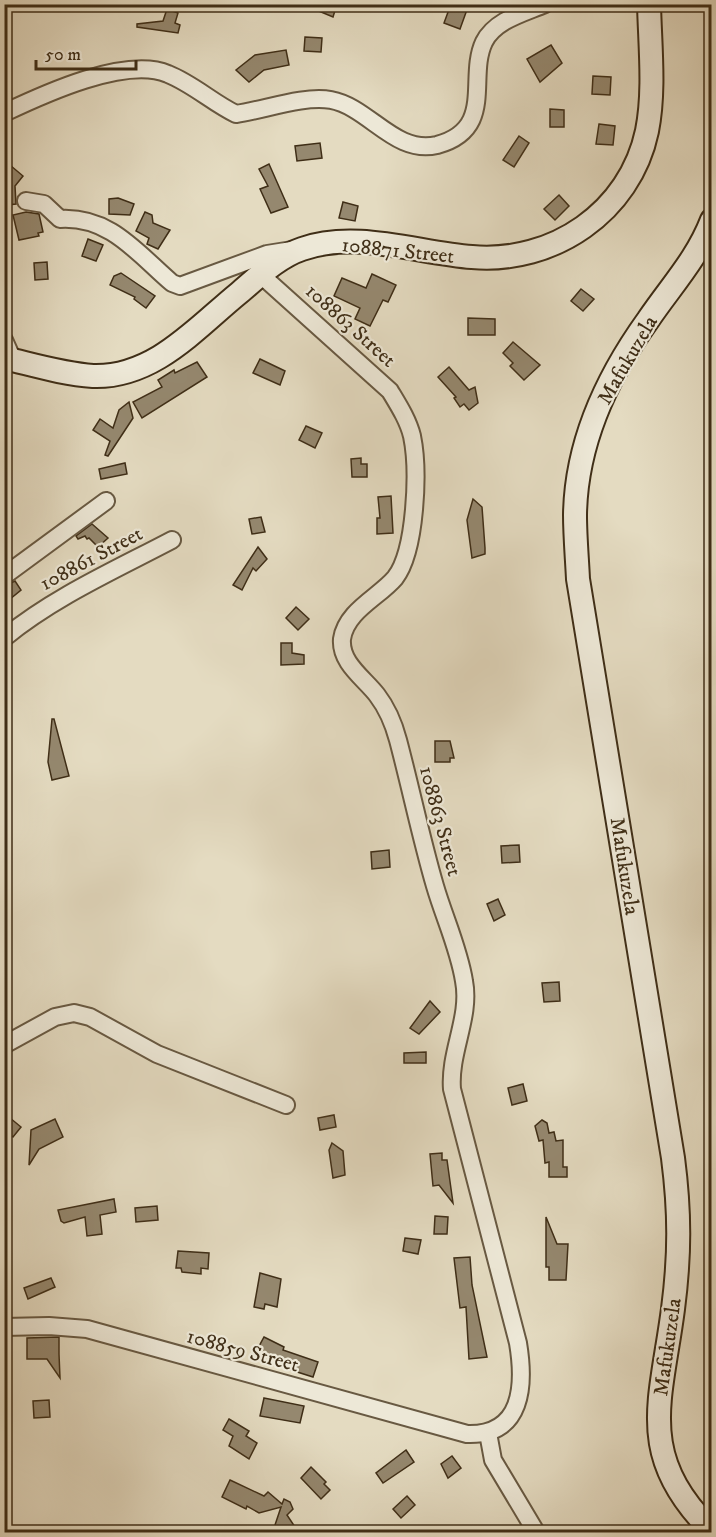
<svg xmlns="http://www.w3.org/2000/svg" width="716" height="1537" font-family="'IM FELL DW Pica',serif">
  <rect width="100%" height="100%" fill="#e4dbc1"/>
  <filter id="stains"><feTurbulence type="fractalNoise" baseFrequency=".00333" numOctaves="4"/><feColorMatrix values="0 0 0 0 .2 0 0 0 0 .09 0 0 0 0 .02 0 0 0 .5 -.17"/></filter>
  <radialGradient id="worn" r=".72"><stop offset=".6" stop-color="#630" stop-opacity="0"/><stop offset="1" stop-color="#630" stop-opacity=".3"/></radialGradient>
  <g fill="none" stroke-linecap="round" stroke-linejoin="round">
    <path stroke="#80725a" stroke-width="4" d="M4 432 6 427"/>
  </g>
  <g fill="#95886f" stroke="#3f2e17" stroke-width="1.5">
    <path d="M302 4H337L333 17Z"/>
    <path d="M451 4H469L460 29 444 23Z"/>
    <path d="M167 9 178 13 175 23 180 25 178 33 137 27V24L163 21Z"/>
    <path d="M305 37 322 38 321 52 304 51Z"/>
    <path d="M551 45 562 63 540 82 527 59Z"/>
    <path d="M286 50 289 65 264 70 249 82 236 70 255 55Z"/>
    <path d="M593 76 611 77 610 95 592 94Z"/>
    <path d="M550 109 564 110V127H550Z"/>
    <path d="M599 124 615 126 613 145 596 144Z"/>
    <path d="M519 136 529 143 514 167 503 160Z"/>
    <path d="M320 143 322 158 297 161 295 146Z"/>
    <path d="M4 160 23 176 15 186 16 204 7 205 4 198Z"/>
    <path d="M269 164 288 207 271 213 260 189 268 186 259 169Z"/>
    <path d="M559 195 569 206 555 220 544 209Z"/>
    <path d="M118 198 134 204 130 215 109 214V199Z"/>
    <path d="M343 202 358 206 355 221 339 218Z"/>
    <path d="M26 212 39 214 43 232 38 233 39 236 19 240 13 215Z"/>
    <path d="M145 212 152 215 153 223 170 230 158 249 147 244 149 238 136 231Z"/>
    <path d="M88 239 103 245 96 261 82 256Z"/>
    <path d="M47 262 48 279 35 280 34 263Z"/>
    <path d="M121 273 155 296 146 308 134 299 135 297 110 285 114 276Z"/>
    <path d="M372 274 396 285 388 302 383 300 370 326 355 319 360 308 334 296 342 278 366 288Z"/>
    <path d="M581 289 594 299 583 311 571 301Z"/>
    <path d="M468 318 495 319V335H468Z"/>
    <path d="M513 342 540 365 524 380 510 366 513 363 503 353Z"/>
    <path d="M260 359 285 371 280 385 253 373Z"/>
    <path d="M197 362 207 377 142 418 133 402 162 387 158 380 174 370 175 373Z"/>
    <path d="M449 367 469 390 475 387 478 403 469 410 464 404 460 407 454 398 456 397 438 377Z"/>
    <path d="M129 402 133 418 108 456 105 455 110 441 93 430 100 419 113 428 119 410Z"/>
    <path d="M306 426 322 433 315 448 299 440Z"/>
    <path d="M361 458V464H367V477H352L351 459Z"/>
    <path d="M125 463 127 474 101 479 99 469Z"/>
    <path d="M391 496 393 533 377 534V518H380L378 497Z"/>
    <path d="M473 499 482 507 485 548V554L472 558 467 520Z"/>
    <path d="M261 517 265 532 252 534 249 519Z"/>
    <path d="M92 524 108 538 98 547 89 538 87 539 85 536 78 539 76 536Z"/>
    <path d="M258 547 267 559 256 571 253 568 242 590 233 585Z"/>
    <path d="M15 581 21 590 4 604V586Z"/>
    <path d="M296 607 309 619 298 630 286 618Z"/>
    <path d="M281 643H292V653L304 655V664L281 665Z"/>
    <path d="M52 719H54L69 776 52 780 48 762Z"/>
    <path d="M435 741H450L454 758H450V762H435Z"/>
    <path d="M519 845 520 862 502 863 501 846Z"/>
    <path d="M389 850 390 867 372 869 371 852Z"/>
    <path d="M498 899 505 915 494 921 487 904Z"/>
    <path d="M559 982 560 1001 544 1002 542 983Z"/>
    <path d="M430 1001 440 1012 419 1034 410 1028Z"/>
    <path d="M426 1052V1063H404V1053Z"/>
    <path d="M523 1084 527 1101 512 1105 508 1088Z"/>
    <path d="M4 1113 21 1127 13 1137 4 1130Z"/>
    <path d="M334 1115 336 1127 320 1130 318 1118Z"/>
    <path d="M55 1119 63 1137 39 1149 29 1165 31 1130Z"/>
    <path d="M542 1120 547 1123 549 1133 554 1132 556 1141 563 1140V1167H567V1177H549V1162L545 1163 543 1140 539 1141 535 1126Z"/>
    <path d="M332 1143 343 1151 345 1175 333 1178 329 1150Z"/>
    <path d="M442 1153V1160H447L453 1203 439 1185 433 1186 430 1154Z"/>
    <path d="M114 1199 116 1212 100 1215 102 1234 87 1236 85 1217 64 1223 61 1221 58 1210Z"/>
    <path d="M157 1206 158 1220 136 1222 135 1208Z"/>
    <path d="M435 1216 448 1217 447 1234H434Z"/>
    <path d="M546 1217 557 1244H568L566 1280H549V1267H546Z"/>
    <path d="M405 1238 421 1240 418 1254 403 1251Z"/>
    <path d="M178 1251 209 1253 208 1269 201 1268V1274L182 1272 181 1268H176Z"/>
    <path d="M470 1257 472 1285 487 1357 469 1359 466 1307 460 1308 454 1258Z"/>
    <path d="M260 1273 281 1279 277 1307 265 1304 264 1309 254 1307Z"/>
    <path d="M51 1278 55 1287 28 1299 24 1288Z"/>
    <path d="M59 1337V1354L60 1378 47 1359H27V1338Z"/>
    <path d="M264 1337 284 1347 283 1350 318 1362 313 1377 288 1369 284 1364 257 1350Z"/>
    <path d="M264 1398 304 1406 300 1423 260 1416Z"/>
    <path d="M49 1400 50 1417 34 1418 33 1401Z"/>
    <path d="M229 1419 249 1431 246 1436 257 1443 249 1459 229 1446 233 1436 223 1430Z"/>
    <path d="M406 1450 414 1462 383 1483 376 1473Z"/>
    <path d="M452 1456 461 1468 448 1478 441 1464Z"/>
    <path d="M311 1467 326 1482 324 1484 330 1490 321 1499 301 1478Z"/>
    <path d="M230 1480 264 1496 268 1492 282 1504 284 1499 290 1502 293 1509 287 1515 295 1527 289 1533H278L274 1528 281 1507 259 1513 247 1506 246 1509 222 1497Z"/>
    <path d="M407 1496 415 1505 401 1518 393 1509Z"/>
  </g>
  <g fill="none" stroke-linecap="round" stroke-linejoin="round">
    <g stroke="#685942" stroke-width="20">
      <g id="street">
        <path d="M4 113C44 94 126 56 168 74 193 84 213 103 236 114 264 110 304 95 331 100 369 107 395 155 437 145 496 129 467 78 484 42 495 20 524 13 545 4"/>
        <path d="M26 201 44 204 60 219C110 216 137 253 172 283L180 286 267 254 292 250"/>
        <path d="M4 340 13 360"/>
        <path d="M4 576 106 501"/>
        <path d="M4 638C54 597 115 570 172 540"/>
        <path d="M4 1045 55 1017 74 1013 90 1017 157 1054 286 1105"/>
        <path d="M4 1327 49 1326 87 1329 467 1434C523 1436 525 1385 518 1343L452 1089C449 1052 471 1017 464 981 459 949 444 917 435 886 421 838 411 789 398 740 394 725 387 708 377 695 364 678 340 663 342 639 346 611 379 597 395 578 416 551 419 470 412 436 408 420 399 406 390 391L261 275"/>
        <path d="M488 1433 493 1460 536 1532"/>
      </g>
    </g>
    <g stroke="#3f2e17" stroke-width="26">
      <g id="secondary">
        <path d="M712 220C697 259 671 286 648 320 607 377 576 444 575 515 575 536 577 558 578 579L673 1158C680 1212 680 1255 673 1309 661 1402 635 1455 712 1531"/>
        <path d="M4 358C34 365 63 374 93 376 154 378 196 328 239 293 258 277 278 257 302 249 356 230 418 253 472 257 553 264 630 212 647 131 655 91 650 46 649 4"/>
      </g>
    </g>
    <use href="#street" stroke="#ede8d7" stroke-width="16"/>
    <use href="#secondary" stroke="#ede8d7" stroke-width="22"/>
  </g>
  <g text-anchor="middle" stroke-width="4.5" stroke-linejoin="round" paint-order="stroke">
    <g font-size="21" fill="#3f2e17" stroke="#ede8d7">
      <text transform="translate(398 250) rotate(6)" y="7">108871 Street</text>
      <text transform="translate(351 325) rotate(42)" y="7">108863 Street</text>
      <text transform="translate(627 360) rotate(-60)" y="7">Mafukuzela</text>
      <text transform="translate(91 558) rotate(-28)" y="7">108861 Street</text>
      <text transform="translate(441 821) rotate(75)" y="7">108863 Street</text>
      <text transform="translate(625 866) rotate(81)" y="7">Mafukuzela</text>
      <text transform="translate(667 1347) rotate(-82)" y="7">Mafukuzela</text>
      <text transform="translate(243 1350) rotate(15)" y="7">108859 Street</text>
    </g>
  </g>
  <rect width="716" height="1537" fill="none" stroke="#e4dbc1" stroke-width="24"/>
  <rect x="6" y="6" width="704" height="1525" fill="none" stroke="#3f2e17" stroke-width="3"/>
  <rect x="12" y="12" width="692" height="1513" fill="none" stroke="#3f2e17" stroke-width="1.5"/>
  <path d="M36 60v9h100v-9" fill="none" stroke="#3f2e17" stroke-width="3"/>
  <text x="45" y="60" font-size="18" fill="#3f2e17" stroke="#ede8d7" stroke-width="4.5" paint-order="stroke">50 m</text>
  <rect width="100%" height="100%" filter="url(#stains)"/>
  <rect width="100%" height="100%" fill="url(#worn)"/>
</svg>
